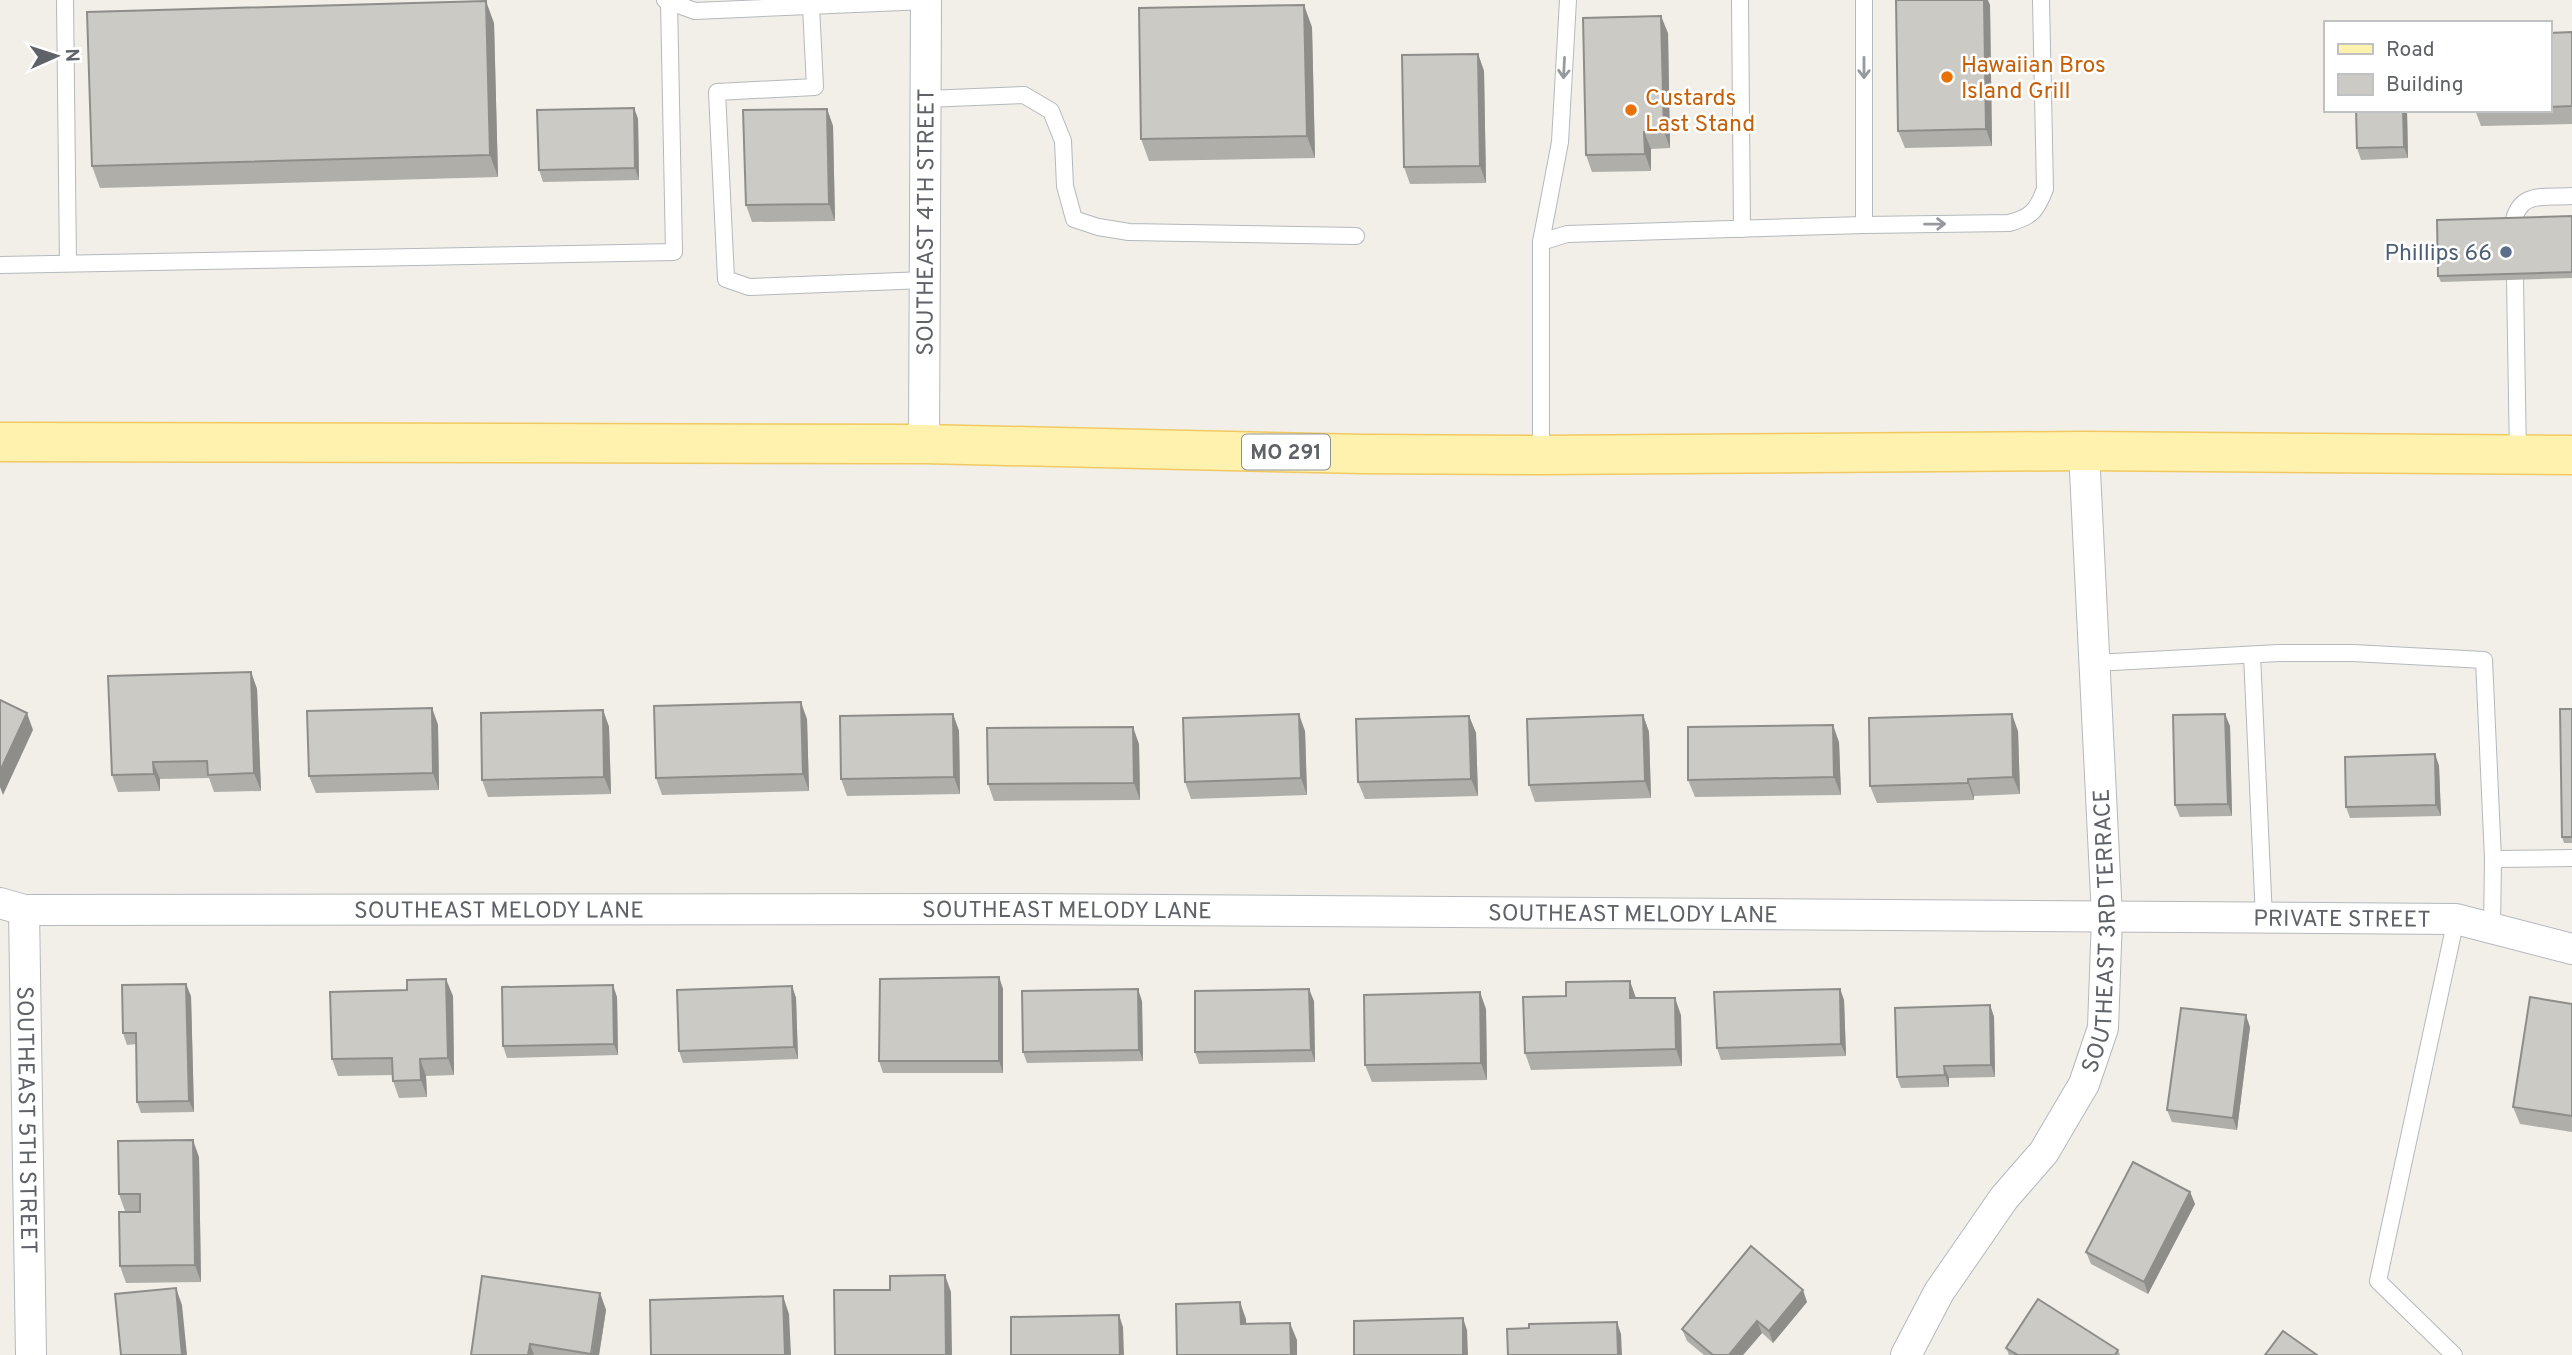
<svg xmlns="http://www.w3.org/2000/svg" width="2572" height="1355" font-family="Overpass,sans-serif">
  <rect width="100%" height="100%" fill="#f1efe8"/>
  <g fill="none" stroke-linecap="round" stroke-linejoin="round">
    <g stroke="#b5b8bc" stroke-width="18">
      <g id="service">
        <path d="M65 0 68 263"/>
        <path d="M665 0 695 11 926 1"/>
        <path d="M1740 0 1742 229"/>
        <path d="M1864 0V225L2009 223C2032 217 2037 210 2045 189L2041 0"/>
        <path d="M811 6 815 87 717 92 726 279 749 287 925 280"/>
        <path d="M926 99 1024 95 1051 111 1063 141 1065 186 1074 219 1098 227 1129 232 1356 236"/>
        <path d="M2513 224C2519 190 2544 198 2572 196"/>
        <path d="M1541 242 1560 142 1568 0"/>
        <path d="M0 265 674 252 669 1"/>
        <path d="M2515 280 2518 456"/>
        <path d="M1541 454V242L1567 234 1864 225"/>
        <path d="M2252 655 2264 918"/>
        <path d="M2095 663 2279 653H2353L2484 660 2493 859"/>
        <path d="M2492 928 2493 859 2572 858"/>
        <path d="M2454 1355 2378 1281 2456 919"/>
      </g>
    </g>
    <g stroke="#b5b8bc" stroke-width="32">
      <g id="minor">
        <path id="s1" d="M924 444 926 0"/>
        <path id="s2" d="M0 903 24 910 1020 909 2456 919 2572 949"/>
        <path id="s3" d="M24 910 31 1355"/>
        <path id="s4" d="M1906 1355 1939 1292 2004 1198 2044 1152 2084 1084 2103 1028 2107 917 2084 451"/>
      </g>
    </g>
    <g stroke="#f2c960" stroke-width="41">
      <path id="primary" d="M0 442 924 444 1363 454 1541 455 2084 451 2572 455"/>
    </g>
    <use href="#service" stroke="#fff" stroke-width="16"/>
    <use href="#minor" stroke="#fff" stroke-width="30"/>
    <use href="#primary" stroke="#fff2af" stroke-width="38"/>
  </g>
  <g fill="#afaea9">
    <path d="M1990 5 1992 146 1905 148 1898 131Z"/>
    <path d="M494 23 498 177 100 188 92 166Z"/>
    <path d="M1312 27 1315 158 1149 161 1141 139Z"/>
    <path d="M2572 32V124L2481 126 2475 110H2549V33Z"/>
    <path d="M1668 33 1670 148 1651 149V171L1592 172 1586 155Z"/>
    <path d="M1478 54 1484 71 1486 183 1410 184 1404 167Z"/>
    <path d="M634 108 638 119 639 180 543 182 539 170Z"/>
    <path d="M827 109 833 126 835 221 752 222 746 205Z"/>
    <path d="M2356 110H2407L2408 158 2361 160 2357 148Z"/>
    <path d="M2572 216V278L2441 282 2438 276Z"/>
    <path d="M251 672 257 689 261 791 214 792 209 778 160 779V791L118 792 112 775Z"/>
    <path d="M432 708 438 725 439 790 316 793 309 776Z"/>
    <path d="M2572 709V843H2564L2562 837Z"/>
    <path d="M603 710 609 727 611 794 488 797 482 780Z"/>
    <path d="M953 714 959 731 960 794 847 796 841 779Z"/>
    <path d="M1643 715 1649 732 1651 798 1535 802 1529 785Z"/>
    <path d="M1469 716 1476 733 1478 796 1365 799 1358 782Z"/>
    <path d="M807 719 809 791 662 795 656 778Z"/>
    <path d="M2230 726 2232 816 2180 817 2175 805Z"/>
    <path d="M1305 731 1307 795 1191 799 1185 782Z"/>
    <path d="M2018 731 2020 794 1974 796V800L1877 803 1870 786Z"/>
    <path d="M1839 742 1841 795 1695 797 1688 780Z"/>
    <path d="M1139 744 1140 800 994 801 988 784Z"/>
    <path d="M2435 754 2439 766 2441 816 2350 818 2346 807Z"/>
    <path d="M999 977 1003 989V1073H883L879 1061Z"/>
    <path d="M792 986 796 998 798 1059 683 1063 679 1051Z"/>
    <path d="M1840 989 1844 1000 1846 1056 1721 1060 1717 1048Z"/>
    <path d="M191 996 194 1112 141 1113 137 1102 136 1044 127 1045 123 1033Z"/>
    <path d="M453 996 454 1075 426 1076 427 1097 399 1098 393 1081V1075L338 1076 332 1059Z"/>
    <path d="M617 997 618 1055 507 1058 503 1046Z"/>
    <path d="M1636 998 1681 1015 1682 1066 1531 1070 1525 1053Z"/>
    <path d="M1142 1001 1143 1061 1027 1063 1023 1052Z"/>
    <path d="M1314 1001 1315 1062 1199 1064 1195 1052Z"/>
    <path d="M2572 1004V1132L2520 1124 2513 1107Z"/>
    <path d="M1990 1005 1994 1017 1995 1077 1949 1078V1087L1901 1088 1897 1077Z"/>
    <path d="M1486 1009 1487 1080 1372 1082 1365 1065Z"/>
    <path d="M2250 1027 2237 1130 2172 1122 2167 1110Z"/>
    <path d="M199 1157 201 1282 126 1283 120 1266 140 1211H125L119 1194Z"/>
    <path d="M2190 1192 2195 1204 2148 1294 2091 1264 2086 1252Z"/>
    <path d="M600 1293 606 1310 599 1355H471Z"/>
    <path d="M1807 1302 1773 1343 1762 1333 1743 1355H1704L1687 1341 1682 1329Z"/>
    <path d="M2006 1348 2118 1350 2120 1355H2009Z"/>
  </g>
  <g fill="#8f8d8a">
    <path d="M1984 0H1988L1990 5 1992 146 1986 129Z"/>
    <path d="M486 1 494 23 498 177 490 155Z"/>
    <path d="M1304 5 1312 27 1315 158 1307 136Z"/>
    <path d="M1661 16 1668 33 1670 148 1664 131Z"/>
    <path d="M1478 54 1484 71 1486 183 1480 166Z"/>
    <path d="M634 108 638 119 639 180 635 168Z"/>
    <path d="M827 109 833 126 835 221 829 204Z"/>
    <path d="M2403 110H2407L2408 158 2404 147Z"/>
    <path d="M1644 132 1651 149V171L1645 154Z"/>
    <path d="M251 672 257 689 261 791 254 773Z"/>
    <path d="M801 702 807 719 809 791 803 774Z"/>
    <path d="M432 708 438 725 439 790 433 773Z"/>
    <path d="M603 710 609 727 611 794 604 777Z"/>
    <path d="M27 713 33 730 3 795 0 787V771Z"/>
    <path d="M953 714 959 731 960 794 954 777Z"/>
    <path d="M1299 714 1305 731 1307 795 1301 778Z"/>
    <path d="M2012 714 2018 731 2020 794 2013 777Z"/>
    <path d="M2225 714 2230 726 2232 816 2228 804Z"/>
    <path d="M1643 715 1649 732 1651 798 1645 781Z"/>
    <path d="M1469 716 1476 733 1478 796 1471 779Z"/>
    <path d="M1833 725 1839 742 1841 795 1834 777Z"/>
    <path d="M1133 727 1139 744 1140 800 1134 783Z"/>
    <path d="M2435 754 2439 766 2441 816 2436 805Z"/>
    <path d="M153 762 160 779V791L154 774Z"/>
    <path d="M1968 779 1974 796V800L1968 783Z"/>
    <path d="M999 977 1003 989V1073L999 1061Z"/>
    <path d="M446 979 453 996 454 1075 448 1058Z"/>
    <path d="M1630 981 1636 998H1630Z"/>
    <path d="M186 984 191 996 194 1112 189 1101Z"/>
    <path d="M613 985 617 997 618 1055 614 1044Z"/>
    <path d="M792 986 796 998 798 1059 794 1047Z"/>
    <path d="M1138 989 1142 1001 1143 1061 1139 1050Z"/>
    <path d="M1309 989 1314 1001 1315 1062 1311 1050Z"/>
    <path d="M1840 989 1844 1000 1846 1056 1841 1044Z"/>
    <path d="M1480 992 1486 1009 1487 1080 1481 1063Z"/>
    <path d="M1675 998 1681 1015 1682 1066 1676 1049Z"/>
    <path d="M1990 1005 1994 1017 1995 1077 1991 1065Z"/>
    <path d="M2246 1015 2250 1027 2237 1130 2233 1118Z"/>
    <path d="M420 1059 426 1076 427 1097 421 1080Z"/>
    <path d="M1944 1066 1949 1078V1087L1945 1075Z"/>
    <path d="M193 1140 199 1157 201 1282 195 1265Z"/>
    <path d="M2190 1192 2195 1204 2148 1294 2144 1282Z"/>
    <path d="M945 1275 951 1292 952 1355H946Z"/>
    <path d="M176 1288 182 1305 187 1355H182Z"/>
    <path d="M1803 1290 1807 1302 1773 1343 1769 1331Z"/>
    <path d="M600 1293 606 1310 599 1355H592Z"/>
    <path d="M783 1296 789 1314 791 1355H785Z"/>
    <path d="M1240 1302 1246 1319 1247 1341 1241 1324Z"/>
    <path d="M1119 1315 1123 1327 1124 1355H1120Z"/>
    <path d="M1463 1318 1467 1330 1468 1355H1463Z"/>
    <path d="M1757 1321 1762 1333 1743 1355H1729Z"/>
    <path d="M1617 1322 1621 1334 1622 1355H1618Z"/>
    <path d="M1290 1323 1297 1340V1355H1291Z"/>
    <path d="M530 1344 534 1355H528Z"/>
  </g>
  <g fill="#cccac5" stroke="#8f8d8a" stroke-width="2">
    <path d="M1896 0H1984L1986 129 1898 131Z"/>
    <path d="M486 1 490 155 92 166 87 12Z"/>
    <path d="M1304 5 1307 136 1141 139 1139 8Z"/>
    <path d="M1661 16 1664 131 1644 132 1645 154 1586 155 1583 18Z"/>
    <path d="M2572 32V106L2549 107V33Z"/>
    <path d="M1478 54 1480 166 1404 167 1402 55Z"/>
    <path d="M634 108 635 168 539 170 537 110Z"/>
    <path d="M827 109 829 204 746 205 743 110Z"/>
    <path d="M2356 110H2403L2404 147 2357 148Z"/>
    <path d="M2572 216V272L2438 276 2437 220Z"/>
    <path d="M251 672 254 773 208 775 207 761 153 762 154 774 112 775 108 676Z"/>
    <path d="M0 700 27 713 0 771Z"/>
    <path d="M801 702 803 774 656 778 654 706Z"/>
    <path d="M432 708 433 773 309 776 307 711Z"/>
    <path d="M2560 709H2572V837H2562Z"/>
    <path d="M603 710 604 777 482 780 481 713Z"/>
    <path d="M953 714 954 777 841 779 840 716Z"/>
    <path d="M1299 714 1301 778 1185 782 1183 718Z"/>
    <path d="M2012 714 2013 777 1968 779V783L1870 786 1869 718Z"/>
    <path d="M2225 714 2228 804 2175 805 2173 715Z"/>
    <path d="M1643 715 1645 781 1529 785 1527 719Z"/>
    <path d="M1469 716 1471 779 1358 782 1356 719Z"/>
    <path d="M1833 725 1834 777 1688 780V727Z"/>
    <path d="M1133 727 1134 783 988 784 987 728Z"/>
    <path d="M2435 754 2436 805 2346 807 2345 757Z"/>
    <path d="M999 977V1061H879L880 979Z"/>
    <path d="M446 979 448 1058 420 1059 421 1080 393 1081 392 1058 332 1059 330 992 407 990V980Z"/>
    <path d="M1630 981V998H1675L1676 1049 1525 1053 1523 997 1566 996V982Z"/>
    <path d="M186 984 189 1101 137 1102 136 1033H123L122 985Z"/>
    <path d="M613 985 614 1044 503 1046 502 987Z"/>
    <path d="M792 986 794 1047 679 1051 677 990Z"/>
    <path d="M1138 989 1139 1050 1023 1052 1022 991Z"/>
    <path d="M1309 989 1311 1050 1195 1052V991Z"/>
    <path d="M1840 989 1841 1044 1717 1048 1714 992Z"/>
    <path d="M1480 992 1481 1063 1365 1065 1364 995Z"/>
    <path d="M2530 997 2572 1004V1116L2513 1107Z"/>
    <path d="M1990 1005 1991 1065 1944 1066 1945 1075 1897 1077 1895 1008Z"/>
    <path d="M2181 1008 2246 1015 2233 1118 2167 1110Z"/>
    <path d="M193 1140 195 1265 120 1266 119 1212H140V1194H119L118 1141Z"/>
    <path d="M2133 1162 2190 1192 2144 1282 2086 1252Z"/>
    <path d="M1751 1246 1803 1290 1769 1331 1757 1321 1729 1355H1713L1682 1329Z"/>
    <path d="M945 1275 946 1355H835L834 1290H890V1276Z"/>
    <path d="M482 1276 600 1293 591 1354 530 1344 528 1355H471Z"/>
    <path d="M176 1288 182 1355H121L115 1294Z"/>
    <path d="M783 1296 785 1355H651L650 1300Z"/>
    <path d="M2038 1299 2118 1350 2115 1355H2015L2016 1354 2006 1348Z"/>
    <path d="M1240 1302 1241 1324 1290 1323 1291 1355H1177L1176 1304Z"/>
    <path d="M1119 1315 1120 1355H1011V1317Z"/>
    <path d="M1463 1318V1355H1354V1321Z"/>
    <path d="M1617 1322 1618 1355H1508L1507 1329 1529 1328V1324Z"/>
    <path d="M2283 1331 2317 1355H2265Z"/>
  </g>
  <defs><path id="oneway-shaft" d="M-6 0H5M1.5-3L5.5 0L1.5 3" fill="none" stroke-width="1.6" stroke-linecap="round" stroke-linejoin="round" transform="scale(1.75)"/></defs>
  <g stroke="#979a9d">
    <use href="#oneway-shaft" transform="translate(1564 68) rotate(93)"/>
    <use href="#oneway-shaft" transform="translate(1864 68) rotate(90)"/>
    <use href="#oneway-shaft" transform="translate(1935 224) rotate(-1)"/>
  </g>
  <g fill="#e8710a" stroke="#fff" stroke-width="2.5">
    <circle cx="1947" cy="77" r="7"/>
    <circle cx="1631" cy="110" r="7"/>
  </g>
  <circle fill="#5c6f8a" stroke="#fff" stroke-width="2.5" cx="2506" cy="252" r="7"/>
  <g text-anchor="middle" stroke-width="5" stroke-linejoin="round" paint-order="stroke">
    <rect fill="#fff" stroke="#8f9295" stroke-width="2" x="1242" y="434.5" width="88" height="35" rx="5"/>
    <g font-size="21" font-weight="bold" fill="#5f6368">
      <text x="1286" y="459">MO 291</text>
    </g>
    <g font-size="23" fill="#c56008" stroke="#fff" text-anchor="start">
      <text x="1961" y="72">Hawaiian Bros<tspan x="1961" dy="26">Island Grill</tspan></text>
      <text x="1645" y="105">Custards<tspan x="1645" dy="26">Last Stand</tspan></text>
    </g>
    <g font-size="23" fill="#5f6368" stroke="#fff">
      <text dy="8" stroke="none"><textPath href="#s1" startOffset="222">SOUTHEAST 4TH STREET</textPath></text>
      <text dy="8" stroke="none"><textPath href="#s2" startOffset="500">SOUTHEAST MELODY LANE</textPath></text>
      <text dy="8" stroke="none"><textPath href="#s2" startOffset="1068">SOUTHEAST MELODY LANE</textPath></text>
      <text dy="8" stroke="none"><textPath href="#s2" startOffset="1634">SOUTHEAST MELODY LANE</textPath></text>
      <text dy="8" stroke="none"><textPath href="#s2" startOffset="2343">PRIVATE STREET</textPath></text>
      <text dy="8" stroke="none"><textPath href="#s4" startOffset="481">SOUTHEAST 3RD TERRACE</textPath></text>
      <text dy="8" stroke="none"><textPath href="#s3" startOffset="210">SOUTHEAST 5TH STREET</textPath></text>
    </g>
    <g font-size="23" fill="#4e5e75" stroke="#fff" text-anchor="end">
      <text x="2492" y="260">Phillips 66</text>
    </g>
  </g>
  <rect x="2324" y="21" width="228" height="91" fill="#ffffff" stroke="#bfc1c3" stroke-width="2"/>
  <rect x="2338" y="44" width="35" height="10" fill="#fff2af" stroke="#bfc1c3" stroke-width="2"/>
  <text x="2386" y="56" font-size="21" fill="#5f6368">Road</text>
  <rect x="2338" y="74" width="35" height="21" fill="#cccac5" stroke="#bfc1c3" stroke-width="2"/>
  <text x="2386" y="91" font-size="21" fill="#5f6368">Building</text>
  <g transform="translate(56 56) rotate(87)" stroke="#ffffff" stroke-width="5" paint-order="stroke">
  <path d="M0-5L12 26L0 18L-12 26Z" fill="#5f6368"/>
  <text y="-10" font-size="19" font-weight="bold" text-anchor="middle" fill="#5f6368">N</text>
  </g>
</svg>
